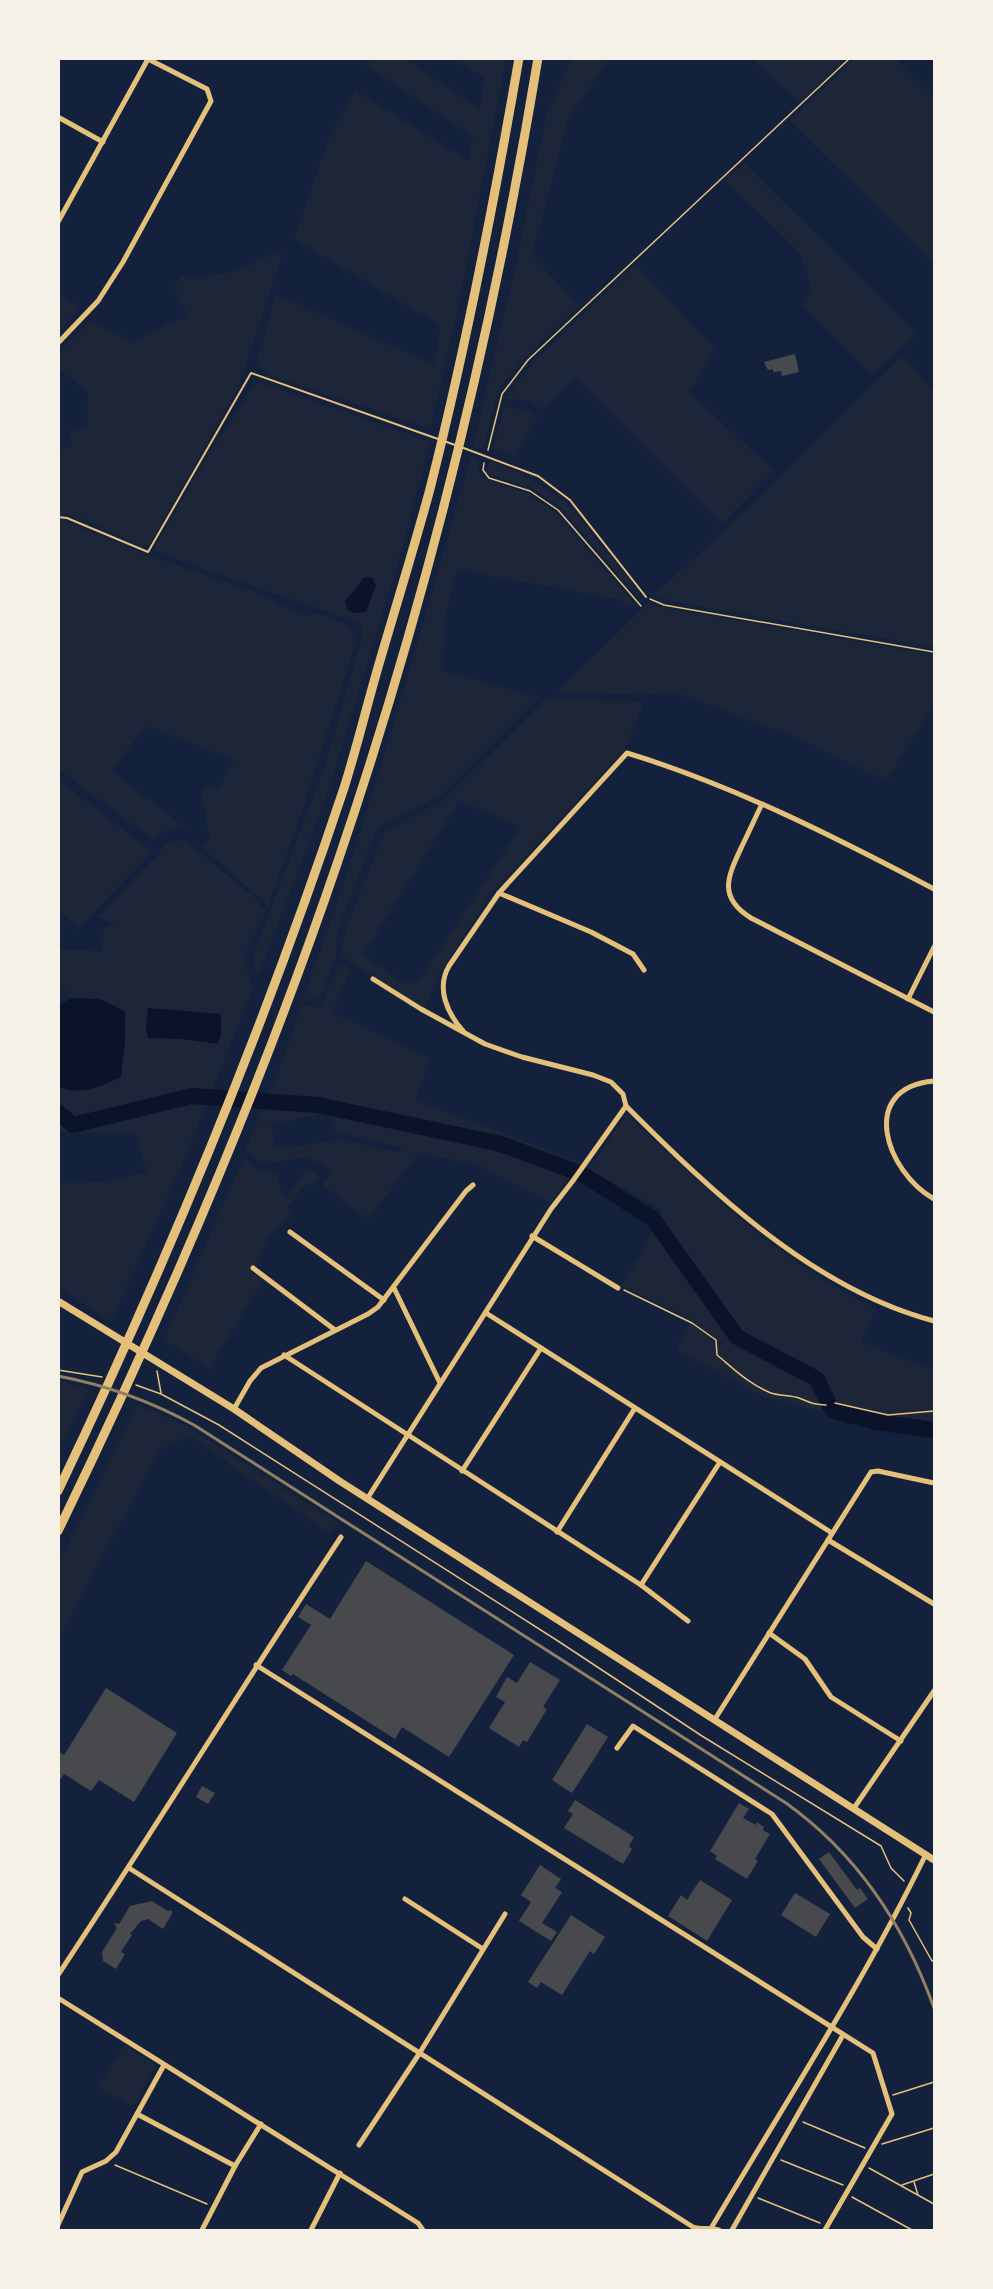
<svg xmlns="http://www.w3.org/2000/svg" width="993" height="2289" font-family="Raleway,sans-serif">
  <rect width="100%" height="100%" fill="#14213d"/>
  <g fill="#1d2539" fill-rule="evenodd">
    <path d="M856 58 896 59 934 98V263L790 121Z"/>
    <path d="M371 59H406L480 109 485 78 453 59H506L456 318 430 429 272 376 260 367 257 361 276 294 434 365 441 326 294 239 329 138 355 90 468 161 473 137 367 66Z"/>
    <path d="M574 59H609L569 117 532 255 579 306 525 358 499 388 483 449 473 446 517 260 547 113 570 62Z"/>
    <path d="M752 59H836L842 64 800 102Z"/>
    <path d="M745 164 917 333 872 375 803 306 812 290 800 253 725 180Z"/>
    <path d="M283 252 238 388 150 544 140 546C120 537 79 514 59 514V451L72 446 69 431 87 424 88 392 59 370V353L89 321 134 342 168 323 189 317 180 302 174 287 181 277C201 277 219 276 238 270 254 265 267 253 283 252Z"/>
    <path d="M635 264 715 349 689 393 774 470 722 524 575 377 542 410 528 401 504 398 533 363Z"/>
    <path d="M59 294 79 308 59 331Z"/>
    <path d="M902 356 934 391V647L680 603 654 595 735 521Z"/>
    <path d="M257 381 430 442 404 543 328 792 258 977 252 959 326 763 363 634 360 623 212 572 153 550 197 474Z"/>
    <path d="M504 406 531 412 538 417 515 457 493 449Z"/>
    <path d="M471 456 480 460 478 470 481 477 528 494 557 514 634 604 631 608 618 599 458 570 445 615 443 671 540 697 441 795 377 829 340 924 336 945V958L321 995 309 1001 303 999C368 821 419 639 471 456Z"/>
    <path d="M490 460 522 474 566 502 640 593 636 595 558 505 532 488 490 475 487 470Z"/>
    <path d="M62 520 145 554 274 599V602L311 617 316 613 349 625 357 639 298 823 268 906 202 847 210 837 201 792 208 786 218 790 234 760 149 726 139 735 111 771 185 827 167 830 153 839 59 770 58 521Z"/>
    <path d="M648 603 660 607 934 655V705L886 781 800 739 675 692 646 695 557 692Z"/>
    <path d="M548 698 644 702 625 749 492 893 439 974 425 1008 341 956 346 929 385 831 442 801ZM459 801 515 824 520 829 419 981 399 980 363 955Z"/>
    <path d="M59 780 152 852 78 929 59 911Z"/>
    <path d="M184 840 253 896 266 911 243 957 253 989 180 1169 111 1322 59 1288V1183L100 1182 147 1172 135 1134 59 1131 58 1087 73 1092 100 999 71 998 59 982 58 949 101 951 105 927 117 924 98 917 160 853 164 844Z"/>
    <path d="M340 964 351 969 332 1012 431 1059 415 1100 580 1162 551 1203 478 1165 418 1153 368 1220 323 1185 332 1171C301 1148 296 1163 263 1163L245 1151 284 1057 302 1004 319 1008ZM329 1113 334 1131 402 1148 400 1153 341 1139C337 1141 294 1146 285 1148L283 1146 275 1147 271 1124Z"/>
    <path d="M627 1114C687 1171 746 1230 816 1275 835 1287 856 1298 876 1309L861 1342 924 1367 934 1369V1434L884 1428 765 1397 676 1350 692 1319 621 1286 643 1252 662 1210 588 1169Z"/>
    <path d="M244 1157 255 1168 279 1173V1186L285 1197 309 1169 320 1177 313 1187 307 1183 287 1208 293 1213 270 1235 252 1272 263 1280 209 1369 164 1340Z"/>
    <path d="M59 1381 89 1389 59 1452 58 1382Z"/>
    <path d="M137 1404 186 1426 339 1524 331 1534 189 1436 160 1449 59 1638V1562Z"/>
    <path d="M124 2045 155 2064V2069L133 2107 98 2087Z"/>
  </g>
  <g fill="#0b132b">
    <path d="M365 577 373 578 376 586 366 612 356 613 347 610 345 601Z"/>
    <path d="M71 998 100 999 125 1011V1044L121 1077C98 1088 84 1095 59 1087V1005Z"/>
    <path d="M148 1008 221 1014V1035L217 1044 183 1039 148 1038 146 1028Z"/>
  </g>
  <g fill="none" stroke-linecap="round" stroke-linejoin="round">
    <path stroke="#0b132b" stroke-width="16" d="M58 1112 73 1125 192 1096 318 1105 501 1144 584 1175 653 1219 737 1337 817 1379 830 1406 834 1411 876 1422 934 1430"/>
  </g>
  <g fill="#48494c">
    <path d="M795 354 799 372 782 376 781 371 773 372V369L768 370 764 362Z"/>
    <path d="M366 1561 514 1655 449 1757 402 1727 395 1739 293 1674 291 1676 282 1670 311 1625 298 1617 306 1604 330 1619Z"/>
    <path d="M530 1662 560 1680 543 1707 547 1709 527 1742 523 1740 519 1747 489 1728 505 1702 496 1697 507 1677 517 1683Z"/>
    <path d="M106 1688 177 1733 134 1802 99 1780 91 1791 64 1774 58 1783V1751L64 1755Z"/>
    <path d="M587 1724 608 1737 572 1793 552 1780Z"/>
    <path d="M202 1786 215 1793 208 1804 196 1797Z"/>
    <path d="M575 1800 634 1837 629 1846 632 1849 623 1864 564 1828 573 1814 568 1811Z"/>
    <path d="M739 1803 749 1809 743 1818 756 1825 757 1822 764 1827 763 1830 770 1834 755 1859 758 1861 747 1879 715 1859 717 1856 710 1851Z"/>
    <path d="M829 1852 857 1890 860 1888 868 1899 855 1908 819 1859Z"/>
    <path d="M540 1865 561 1879 555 1888 562 1892 542 1923 557 1932 551 1941 519 1921 531 1902 521 1895Z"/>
    <path d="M700 1880 732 1900 707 1941 668 1916 681 1895 687 1900Z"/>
    <path d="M795 1893 830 1914 816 1937 781 1915Z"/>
    <path d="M152 1901 168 1911 172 1910V1914L163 1929 148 1919 141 1921 130 1934 132 1935 121 1952 125 1954 116 1969 103 1961 102 1952 117 1928 114 1923 119 1924 130 1906Z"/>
    <path d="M571 1915 605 1937 594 1954 590 1951 562 1995 541 1982 537 1988 528 1982Z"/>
  </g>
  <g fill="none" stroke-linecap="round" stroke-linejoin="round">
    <g stroke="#e5c07b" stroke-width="1.5">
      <path d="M488 450 502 394 528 360 850 58"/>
      <path d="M484 463 483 470 489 478 530 491 558 510 641 606"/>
      <path d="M650 599 664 605 934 652"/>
      <path d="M624 1290 692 1323 716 1340 717 1355C734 1369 750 1385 771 1393 780 1396 790 1395 799 1398 809 1402 814 1405 826 1405"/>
      <path d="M58 1370 102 1377"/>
      <path d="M157 1371 161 1393"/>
      <path d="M136 1385 161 1394 219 1425 558 1641 702 1736 881 1846 891 1868 904 1881"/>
      <path d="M835 1403 888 1415 934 1411"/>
      <path d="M908 1908 911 1913 909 1920 932 1961 934 1960"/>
      <path d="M893 2095 934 2082"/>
      <path d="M803 2122 865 2148"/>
      <path d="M882 2144 934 2128"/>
      <path d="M781 2160 843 2185"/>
      <path d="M115 2165 207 2204"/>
      <path d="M869 2168 934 2204"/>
      <path d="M914 2182 918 2195"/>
      <path d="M902 2185 934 2174"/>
      <path d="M852 2197 912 2230"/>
      <path d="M758 2198 820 2223"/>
    </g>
    <g stroke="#e5c07b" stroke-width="2">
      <path d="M444 441 455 445"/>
      <path d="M461 447 538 476 570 500 646 597"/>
      <path d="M58 517 67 518 148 552 251 373 438 439"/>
    </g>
    <g stroke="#e5c07b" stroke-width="5">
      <path d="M58 117 103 142"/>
      <path d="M58 222 148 59"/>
      <path d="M58 343 98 301 123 262 211 101 207 89 146 58"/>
      <path d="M762 804C755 818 749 832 742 846 728 876 717 897 751 918L934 1012"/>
      <path d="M499 893 591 932 633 954 644 970"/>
      <path d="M373 979 421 1009 485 1044 522 1057 593 1075 611 1082 623 1094 626 1106"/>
      <path d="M908 999 934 947"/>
      <path d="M463 1031C447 1013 436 988 449 966L499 893 627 753C735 786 835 837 934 889"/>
      <path d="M934 1081C857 1088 886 1172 934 1199"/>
      <path d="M626 1106C712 1192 813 1289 934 1321"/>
      <path d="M290 1232 384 1300"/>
      <path d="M532 1236 618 1288"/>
      <path d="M253 1268 335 1330"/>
      <path d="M394 1288 440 1383"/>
      <path d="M486 1313 832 1533"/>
      <path d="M284 1355 641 1585 688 1621"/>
      <path d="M234 1409 250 1381 261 1368 368 1314 378 1307 466 1191 473 1185"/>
      <path d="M462 1471 541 1348"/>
      <path d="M367 1499 551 1209 572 1182 626 1106"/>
      <path d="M557 1532 635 1408"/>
      <path d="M828 1540 934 1604"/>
      <path d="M641 1585 720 1462"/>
      <path d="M769 1633 805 1659 831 1697 901 1741"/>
      <path d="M256 1665 873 2053 892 2114 825 2230"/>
      <path d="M715 1719 871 1472 878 1471 934 1483"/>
      <path d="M617 1748 633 1726 772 1814 863 1937 877 1949"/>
      <path d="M854 1808 934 1691"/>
      <path d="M129 1868 693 2227C702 2230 710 2227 719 2230"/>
      <path d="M405 1899 483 1949"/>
      <path d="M58 1975C154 1830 245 1682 341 1537"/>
      <path d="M58 1998 418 2223 423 2230"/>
      <path d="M137 2114 235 2166"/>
      <path d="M359 2145 419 2054 505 1914"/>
      <path d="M58 2225 82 2172 106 2161 116 2152 164 2065"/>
      <path d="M202 2230 235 2166 261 2124"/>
      <path d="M311 2230 340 2173"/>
      <path d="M710 2230C783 2106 863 1984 926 1854"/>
      <path d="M732 2230 843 2035"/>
    </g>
    <path stroke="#e5c07b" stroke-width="7" d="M58 1301 234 1409 341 1482 934 1860"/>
    <g stroke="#e5c07b" stroke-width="9">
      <path d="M58 1491C167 1263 264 1028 344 788 357 747 367 705 379 664 396 606 414 548 430 489 466 347 494 203 519 58"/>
      <path d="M58 1531C164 1313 260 1090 338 861 427 600 493 331 538 58"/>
    </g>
    <path stroke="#918062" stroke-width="3" d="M58 1376C106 1385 152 1402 194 1425L786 1803C857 1854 905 1927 934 2008"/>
  </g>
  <rect width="993" height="2289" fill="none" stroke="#f6f1e7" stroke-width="120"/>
</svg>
